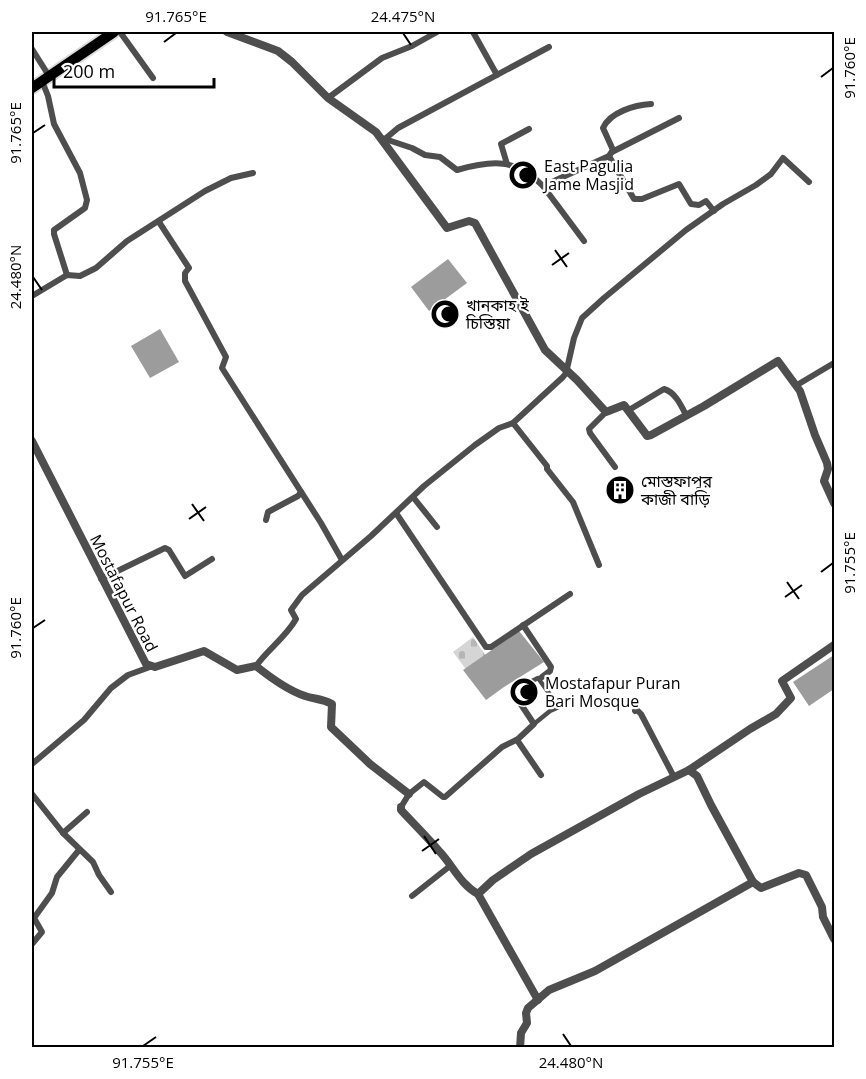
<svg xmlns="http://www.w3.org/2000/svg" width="866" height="1079" font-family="'Open Sans','Noto Sans Bengali',sans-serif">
  <defs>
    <pattern id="cemetery-stones" width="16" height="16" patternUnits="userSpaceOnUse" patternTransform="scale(1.5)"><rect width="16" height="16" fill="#d5d5d5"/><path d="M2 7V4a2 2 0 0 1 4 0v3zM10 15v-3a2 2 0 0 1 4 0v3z" fill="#b5b5b5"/></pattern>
  </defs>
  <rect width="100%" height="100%" fill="#fff"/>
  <path fill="url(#cemetery-stones)" d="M473 637 488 659 468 672 453 652Z"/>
  <g fill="#9c9c9c">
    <path d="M448 259 467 283 429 311 411 287Z"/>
    <path d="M160 329 179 362 150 378 131 346Z"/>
    <path d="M519 631 544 662 504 687 486 700 463 670Z"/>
    <path d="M834 655V689L809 706 793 682Z"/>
  </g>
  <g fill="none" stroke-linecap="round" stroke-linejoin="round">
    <g stroke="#dbdbdb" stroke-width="14">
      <path id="trunk" d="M32 88 114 32"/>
    </g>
    <path stroke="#4e4e4e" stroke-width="4.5" d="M526 684 538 678 559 707 550 711 534 724"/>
    <g stroke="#4e4e4e" stroke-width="6">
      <path d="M120 32 153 78"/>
      <path d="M473 32 497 75"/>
      <path d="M32 49 49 76"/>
      <path d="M42 81 48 96 54 124 80 173 87 200 85 208 54 230V234L67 275"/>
      <path d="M328 98 382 58 412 46 437 32"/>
      <path d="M382 138 412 148 425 155 440 157 457 170C492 160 516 158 543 186L609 156 634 199H642L679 184 691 204 699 205 706 201 714 211"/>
      <path d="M385 139 398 128 549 47"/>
      <path d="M612 152 679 118"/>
      <path d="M609 156 613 150 603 128C610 112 635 105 651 104"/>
      <path d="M507 164 501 144 529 129"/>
      <path d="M543 186 584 241"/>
      <path d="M159 222 189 268 185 273V281L226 357 222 368 321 523 342 560"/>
      <path d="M32 296 67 275 80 276 96 268 127 241 205 191 231 178 253 173"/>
      <path d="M797 385 834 363"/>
      <path d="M629 410 664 389C675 392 681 405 686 415"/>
      <path d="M606 412 589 429 590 433 615 467"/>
      <path d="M513 423 547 466V469L573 502 599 565"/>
      <path d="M413 497 437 527"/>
      <path d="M396 513 486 647H491L570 594"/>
      <path d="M266 520 268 512 298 496 301 492"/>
      <path d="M101 579 165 548 169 550 185 576 212 559"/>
      <path d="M523 625 551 667 550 671 542 677"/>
      <path d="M256 666C268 649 286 637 296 619L291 610 302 595 371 536 424 486 475 445 499 428 513 423 563 377 566 373 574 338 582 318 604 298 686 230 723 204 756 185 771 174 783 158 809 182"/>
      <path d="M635 711 637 710 641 714 674 777"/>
      <path d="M517 740 541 775"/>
      <path d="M32 764 84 720 111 688 128 675 150 667"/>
      <path d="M32 794 63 833 93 862 99 875 111 892"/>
      <path d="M401 807 409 794 424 782 443 797H445L502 747 518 739 534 724 516 697 523 693"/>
      <path d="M63 833 87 812"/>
      <path d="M412 896 450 866"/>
      <path d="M32 944 42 932 34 918 52 893 57 877 79 850"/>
    </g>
    <g stroke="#4e4e4e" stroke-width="8">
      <path d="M227 32 278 51 292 62 328 98 376 132 447 228 469 221 475 223 545 350 577 380 606 412 624 405 645 433 647 436 651 435 704 406 778 361 800 391 815 435 827 463 828 469 824 481 834 503"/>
      <path d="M32 441 146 664 155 667 204 651 237 670 256 666C271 678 287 690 305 696 314 699 323 699 332 704L331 727 370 764 409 794"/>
      <path d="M689 770 697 776 711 805 753 882 761 888 799 873 806 875 822 907 823 917 834 939"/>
      <path d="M401 807V810C414 824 428 838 440 852 453 866 461 885 478 894L538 1000"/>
      <path d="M478 894 493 880 531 854 639 794 689 770 750 729 776 714 791 698 782 681 834 645"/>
      <path d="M520 1048 521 1033 527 1023 526 1013 528 1008 549 990 595 971 753 882"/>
    </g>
    <use href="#trunk" stroke="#000" stroke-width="10"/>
  </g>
  <path fill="none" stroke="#000" stroke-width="2" d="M403 33 411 45M164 42 176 33M821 77 833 68M33 133 45 125M555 250 567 267M552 265 569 253M33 277 42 290M192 504 204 521M189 519 206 507M821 572 833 563M787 582 799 599M785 597 802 585M33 628 45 620M424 836 436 854M422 851 439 839M563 1034 571 1046M143 1046 156 1037"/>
  <defs>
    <g id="mosque-disc" transform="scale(1.5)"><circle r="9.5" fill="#000" stroke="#fff"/><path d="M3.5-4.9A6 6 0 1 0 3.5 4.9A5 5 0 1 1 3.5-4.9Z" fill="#fff"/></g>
    <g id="building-disc" transform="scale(1.5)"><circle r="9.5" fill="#000" stroke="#fff"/><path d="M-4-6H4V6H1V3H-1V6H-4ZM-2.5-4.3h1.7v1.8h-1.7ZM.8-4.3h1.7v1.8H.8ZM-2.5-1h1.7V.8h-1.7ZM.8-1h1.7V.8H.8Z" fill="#fff"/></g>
  </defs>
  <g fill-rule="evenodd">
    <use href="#mosque-disc" x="523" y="175"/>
    <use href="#mosque-disc" x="445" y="314"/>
    <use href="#building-disc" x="620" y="490"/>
    <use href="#mosque-disc" x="524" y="692"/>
  </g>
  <g text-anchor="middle" stroke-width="4.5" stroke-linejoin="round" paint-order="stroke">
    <g font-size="16" fill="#000" stroke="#fff" text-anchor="start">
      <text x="544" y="172">East Pagulia<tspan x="544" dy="18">Jame Masjid</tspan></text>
      <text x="466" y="311">খানকাহ ই<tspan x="466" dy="18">চিস্তিয়া</tspan></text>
      <text x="641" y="487">মোস্তফাপুর<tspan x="641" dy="18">কাজী বাড়ি</tspan></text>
      <text x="545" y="689">Mostafapur Puran<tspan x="545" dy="18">Bari Mosque</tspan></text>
    </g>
    <g font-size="16" fill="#000" stroke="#fff">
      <text transform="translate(124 593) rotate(63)" y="6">Mostafapur Road</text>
    </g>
  </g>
  <rect width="866" height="1079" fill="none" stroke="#ffffff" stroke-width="66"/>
  <path d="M54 78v9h160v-9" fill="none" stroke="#000000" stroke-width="3"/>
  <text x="63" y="78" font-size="18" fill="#000000" stroke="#ffffff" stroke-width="4.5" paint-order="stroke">200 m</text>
  <rect x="33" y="33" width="800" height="1013" fill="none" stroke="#000" stroke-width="2"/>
  <g font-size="15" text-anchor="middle" fill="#000">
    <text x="176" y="22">91.765°E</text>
    <text x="403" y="22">24.475°N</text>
    <text transform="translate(850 68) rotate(-90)" y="5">91.760°E</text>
    <text transform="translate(16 133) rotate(-90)" y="5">91.765°E</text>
    <text transform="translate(16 277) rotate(-90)" y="5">24.480°N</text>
    <text transform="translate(850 563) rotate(-90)" y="5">91.755°E</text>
    <text transform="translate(16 628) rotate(-90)" y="5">91.760°E</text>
    <text x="143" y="1068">91.755°E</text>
    <text x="571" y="1068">24.480°N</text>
  </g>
</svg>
